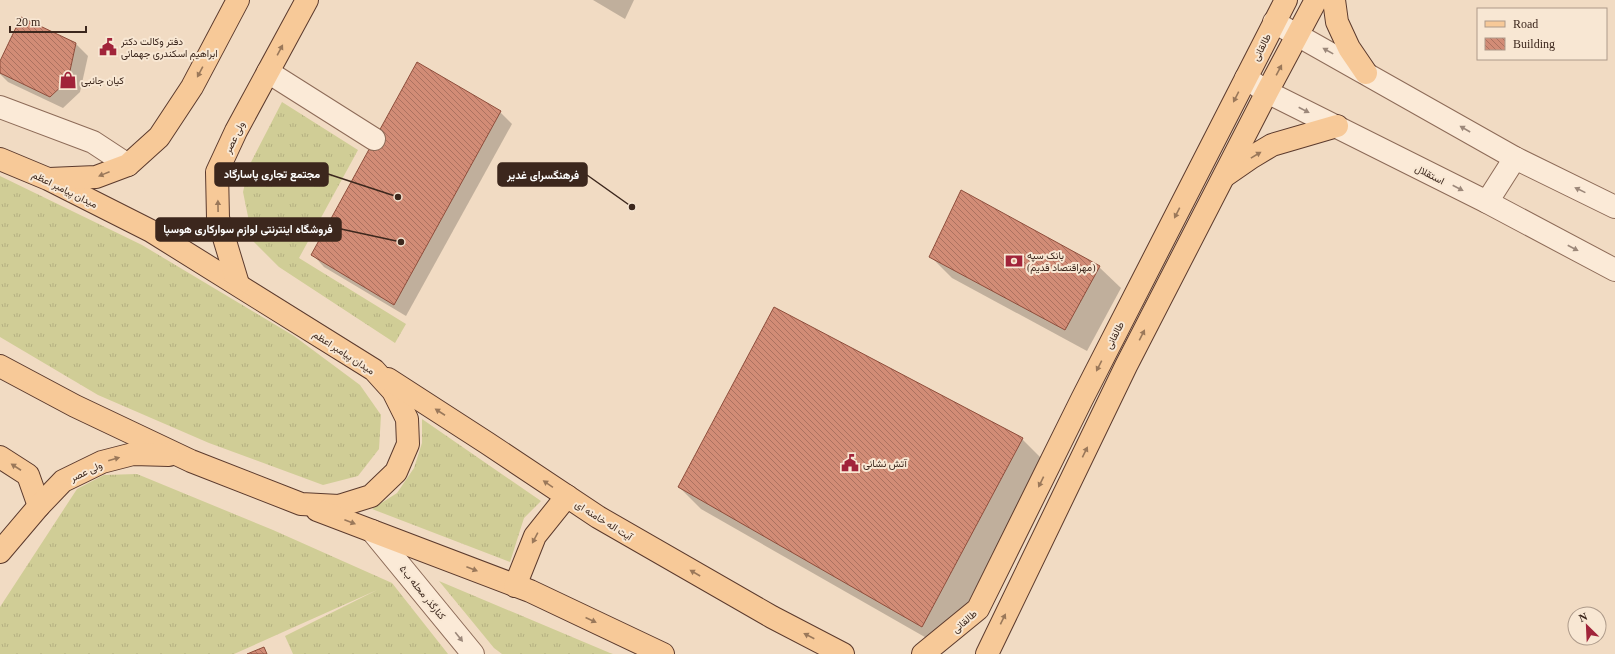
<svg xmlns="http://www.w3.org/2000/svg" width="1615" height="654" font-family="'Times New Roman',Vazirmatn,serif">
  <defs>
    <pattern id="grass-tufts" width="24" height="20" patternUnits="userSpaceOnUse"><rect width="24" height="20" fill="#d0cd96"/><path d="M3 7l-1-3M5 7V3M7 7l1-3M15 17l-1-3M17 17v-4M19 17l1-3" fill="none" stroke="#b4b081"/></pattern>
    <pattern id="building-back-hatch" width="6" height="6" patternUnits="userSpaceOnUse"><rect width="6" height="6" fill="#d28c76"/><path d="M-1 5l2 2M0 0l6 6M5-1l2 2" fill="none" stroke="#ac7260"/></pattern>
  </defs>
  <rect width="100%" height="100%" fill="#f1dbc3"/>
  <g fill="url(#grass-tufts)">
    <path d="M282 102 358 150 299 258 406 324 395 343 279 267 253 241 243 192 249 166Z"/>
    <path d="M0 176 142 245 294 336 360 385 381 415 379 449 358 476 323 485 209 443 98 395 0 337Z"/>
    <path d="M422 419 541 501 524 518 510 562 372 509 397 493 414 468 422 443Z"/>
    <path d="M137 474 273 530 392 583 448 654H293L285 636 377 590 234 654H0V607L77 489 104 475Z"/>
    <path d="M439 581 610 653 613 654H502L494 648Z"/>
  </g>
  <g fill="#0003">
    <path d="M593 0H634L625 19Z"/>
    <path d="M22 18 76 44 88 56 80 92 63 108 8 82 0 74V63Z"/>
    <path d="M500 112 512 124 406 316 324 267 313 255Z"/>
    <path d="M930 256 1099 267 1121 288 1087 351 952 278Z"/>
    <path d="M774 308 1022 439 1044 461 944 648 701 509 679 487Z"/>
  </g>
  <g fill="url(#building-back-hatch)" stroke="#8e4e3c">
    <path d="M21 17 76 43 68 80 50 97 0 73V61Z"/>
    <path d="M417 62 501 111 394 305 311 255Z"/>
    <path d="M961 190 1100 266 1065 330 929 257Z"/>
    <path d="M774 307 1023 438 922 627 678 487Z"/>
    <path d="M264 647 267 654H247Z"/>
  </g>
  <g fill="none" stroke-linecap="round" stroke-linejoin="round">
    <g stroke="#8d6b58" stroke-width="24">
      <g id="minor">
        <path d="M1274 22 1515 158 1615 207"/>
        <path d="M268 72 374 139"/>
        <path d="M1246 78 1267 92 1487 202 1615 270"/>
        <path d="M0 107 93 142 128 165"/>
        <path d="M1487 202 1515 158"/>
        <path d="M372 531 473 654"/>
      </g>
    </g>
    <g stroke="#5b3a2d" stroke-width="24">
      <g id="major">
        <path d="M1334 0 1337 22 1349 48 1366 73"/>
        <path d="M0 159 48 179 151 231 374 370 393 391 407 419 408 444 396 472 371 496 339 506 301 504 191 461 75 406 0 366"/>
        <path d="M1226 175 1252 157 1272 145 1337 126"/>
        <path d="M49 179 96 177 128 165 159 137 192 87 238 0"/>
        <path d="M238 284 218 218 217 172 236 131 307 0"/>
        <path d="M388 379 487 443 598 517 772 617 843 654"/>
        <path d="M0 457 28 475 39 506"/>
        <path d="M317 510 530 591 663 654"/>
        <path d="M0 552 39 506 63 481 102 462 133 454 169 455"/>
        <path d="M515 586 535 536 567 496"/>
        <path d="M923 654 978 609 1082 399 1286 0"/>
        <path d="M987 654 1126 366 1267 92 1316 0"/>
      </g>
    </g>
    <use href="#minor" stroke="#fbead7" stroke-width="22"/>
    <use href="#major" stroke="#f7c998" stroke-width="22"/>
  </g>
  <defs><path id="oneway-solid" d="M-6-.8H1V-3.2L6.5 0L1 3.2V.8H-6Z"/></defs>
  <g fill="#9a785a">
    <use href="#oneway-solid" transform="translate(280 50) rotate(-62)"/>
    <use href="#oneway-solid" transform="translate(1279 70) rotate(-62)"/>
    <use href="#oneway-solid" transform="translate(200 72) rotate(118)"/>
    <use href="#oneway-solid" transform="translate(1236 97) rotate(117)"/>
    <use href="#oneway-solid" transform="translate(1256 155) rotate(-31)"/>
    <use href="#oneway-solid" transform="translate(104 174) rotate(158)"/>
    <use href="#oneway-solid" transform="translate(218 206) rotate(-91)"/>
    <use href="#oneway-solid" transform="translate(1177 213) rotate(117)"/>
    <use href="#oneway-solid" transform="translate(1142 335) rotate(-63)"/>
    <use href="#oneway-solid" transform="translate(1099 366) rotate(117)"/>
    <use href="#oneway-solid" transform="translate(440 412) rotate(-147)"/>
    <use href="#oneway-solid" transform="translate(1085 452) rotate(-64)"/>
    <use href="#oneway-solid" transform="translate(114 459) rotate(-16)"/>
    <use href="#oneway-solid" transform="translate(16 467) rotate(-147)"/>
    <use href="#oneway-solid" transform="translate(1041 482) rotate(116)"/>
    <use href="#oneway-solid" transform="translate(548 484) rotate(-146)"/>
    <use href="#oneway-solid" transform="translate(350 522) rotate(21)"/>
    <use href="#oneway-solid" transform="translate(535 538) rotate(118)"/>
    <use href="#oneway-solid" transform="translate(472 569) rotate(21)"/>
    <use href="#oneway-solid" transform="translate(695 573) rotate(-150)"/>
    <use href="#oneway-solid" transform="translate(1003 619) rotate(-64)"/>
    <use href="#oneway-solid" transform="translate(591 620) rotate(25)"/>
    <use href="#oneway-solid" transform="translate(809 636) rotate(-153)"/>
  </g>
  <g fill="#9c887a">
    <use href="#oneway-solid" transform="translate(1328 51) rotate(-151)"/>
    <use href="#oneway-solid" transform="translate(1304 110) rotate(27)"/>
    <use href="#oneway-solid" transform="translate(1465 129) rotate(-150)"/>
    <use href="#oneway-solid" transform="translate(1458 188) rotate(27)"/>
    <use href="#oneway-solid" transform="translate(1580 190) rotate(-154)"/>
    <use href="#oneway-solid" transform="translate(1573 248) rotate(28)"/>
    <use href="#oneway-solid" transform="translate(459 637) rotate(51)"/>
  </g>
  <defs>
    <g id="civic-bare" transform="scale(1.38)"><path d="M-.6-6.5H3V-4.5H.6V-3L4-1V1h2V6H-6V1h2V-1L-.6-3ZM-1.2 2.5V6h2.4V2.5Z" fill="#a1243a" stroke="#f8e7d3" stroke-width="2.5" paint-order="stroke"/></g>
    <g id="shop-bare" transform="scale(1.38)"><path d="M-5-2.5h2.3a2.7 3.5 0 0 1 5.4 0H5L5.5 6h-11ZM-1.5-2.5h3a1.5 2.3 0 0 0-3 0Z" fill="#a1243a" stroke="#f8e7d3" stroke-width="2.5" paint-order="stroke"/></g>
    <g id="bank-bare" transform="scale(1.38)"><path d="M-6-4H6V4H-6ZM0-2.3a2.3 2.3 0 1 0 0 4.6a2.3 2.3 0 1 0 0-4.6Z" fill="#a1243a" stroke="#f8e7d3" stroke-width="2.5" paint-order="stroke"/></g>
  </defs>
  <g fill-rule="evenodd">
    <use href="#civic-bare" x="108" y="47"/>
    <use href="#shop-bare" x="68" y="80"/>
    <use href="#bank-bare" x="1014" y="261"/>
    <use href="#civic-bare" x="850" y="463"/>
  </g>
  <g text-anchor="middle" stroke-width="4" stroke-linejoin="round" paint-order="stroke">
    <g font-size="10" fill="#3c271d" stroke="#f8e7d3" text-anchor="start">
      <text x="121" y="45">دفتر وکالت دکتر<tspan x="121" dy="12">ابراهیم اسکندری جهمانی</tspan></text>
      <text x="81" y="84">کیان جانبی</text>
      <text x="1027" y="259">بانک سپه<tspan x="1027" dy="12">(مهراقتصاد قدیم)</tspan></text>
      <text x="863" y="467">آتش نشانی</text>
    </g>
    <g font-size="10" fill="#3c271d" stroke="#f8e7d3">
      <text transform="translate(1261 47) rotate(-63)" y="4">طالقانی</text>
      <text transform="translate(234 137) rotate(-64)" y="4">ولی عصر</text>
      <text transform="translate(1430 174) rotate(27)" y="4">استقلال</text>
      <text transform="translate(65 189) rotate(26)" y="4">میدان پیامبر اعظم</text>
      <text transform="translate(1114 335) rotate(-63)" y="4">طالقانی</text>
      <text transform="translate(344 352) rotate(33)" y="4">میدان پیامبر اعظم</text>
      <text transform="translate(86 471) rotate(-25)" y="4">ولی عصر</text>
      <text transform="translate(604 520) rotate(32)" y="4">آیت اله خامنه ای</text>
      <text transform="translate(423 592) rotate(51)" y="4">کنارگذر محله ب۵</text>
      <text transform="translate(964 621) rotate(-41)" y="4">طالقانی</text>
    </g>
  </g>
  <path fill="none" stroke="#3c271d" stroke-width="1.5" d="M398 197L328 174M632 207L587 175M401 242L341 229"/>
  <g fill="#3c271d" stroke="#f8e7d3" stroke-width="1.5">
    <circle cx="398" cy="197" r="4"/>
    <circle cx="632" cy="207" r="4"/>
    <circle cx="401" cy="242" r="4"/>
  </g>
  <g fill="#3c271d" stroke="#3c271d" stroke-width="1.5">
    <rect x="215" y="163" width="113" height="23" rx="4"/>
    <rect x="498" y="163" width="89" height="23" rx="4"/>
    <rect x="156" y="218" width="185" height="23" rx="4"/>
  </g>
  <g font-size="11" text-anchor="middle" font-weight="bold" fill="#fff">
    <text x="272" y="178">مجتمع تجاری پاسارگاد</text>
    <text x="543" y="179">فرهنگسرای غدیر</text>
    <text x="248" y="233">فروشگاه اینترنتی لوازم سوارکاری هوسپا</text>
  </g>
  <rect x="1477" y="8" width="130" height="52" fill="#f8e7d3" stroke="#ad9a8a"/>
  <rect x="1485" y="21" width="20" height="6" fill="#f7c998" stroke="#ad9a8a"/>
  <text x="1513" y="28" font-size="12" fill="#3c271d">Road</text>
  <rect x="1485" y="38" width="20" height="12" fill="url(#building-back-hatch)" stroke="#ad9a8a"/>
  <text x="1513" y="48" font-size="12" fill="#3c271d">Building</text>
  <g transform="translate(1587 626) rotate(336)"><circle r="19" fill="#f8e7d3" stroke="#ad9a8a"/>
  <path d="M0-3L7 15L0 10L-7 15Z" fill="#a1243a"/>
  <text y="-6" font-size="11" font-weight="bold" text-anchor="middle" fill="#3c271d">N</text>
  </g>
  <path d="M10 26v6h76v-6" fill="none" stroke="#3c271d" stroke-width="2"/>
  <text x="16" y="26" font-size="12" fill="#3c271d" stroke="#f8e7d3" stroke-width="3" paint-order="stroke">20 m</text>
</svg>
